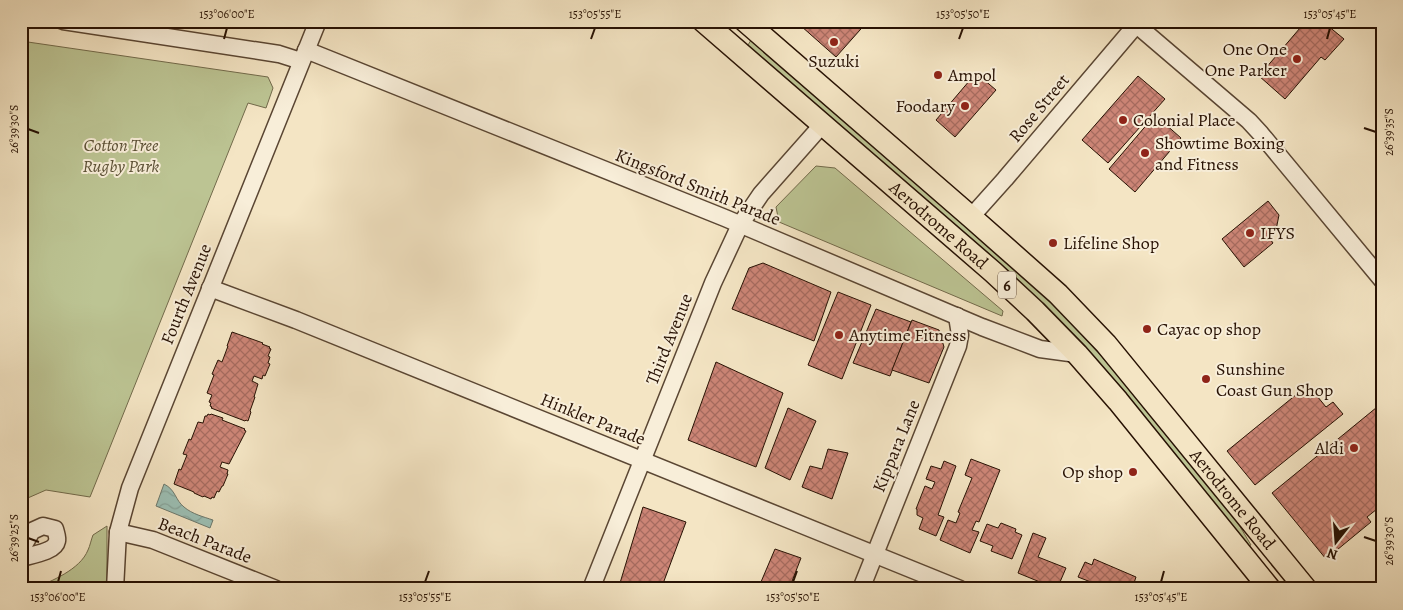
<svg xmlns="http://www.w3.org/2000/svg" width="1403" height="610" font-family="Alegreya,serif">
  <defs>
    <pattern id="water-waves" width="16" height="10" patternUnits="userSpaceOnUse" patternTransform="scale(1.25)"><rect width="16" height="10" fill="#9cbfb4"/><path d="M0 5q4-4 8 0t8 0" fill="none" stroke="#86a399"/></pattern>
    <pattern id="building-cross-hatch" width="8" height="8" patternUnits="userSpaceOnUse" patternTransform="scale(1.25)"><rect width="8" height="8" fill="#cc8576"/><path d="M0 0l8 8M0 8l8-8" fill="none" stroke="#a66b5f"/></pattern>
  </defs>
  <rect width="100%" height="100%" fill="#f4e5c4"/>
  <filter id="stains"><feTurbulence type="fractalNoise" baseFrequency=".004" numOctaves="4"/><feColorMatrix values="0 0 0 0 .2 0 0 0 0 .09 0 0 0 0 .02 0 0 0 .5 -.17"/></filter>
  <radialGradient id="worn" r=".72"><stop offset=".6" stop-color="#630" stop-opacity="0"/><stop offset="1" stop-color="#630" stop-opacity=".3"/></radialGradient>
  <g fill="#bcc493" stroke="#726a4b">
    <path d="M751 40 1010 263 1055 305 1130 388 1230 510 1251 545 1245 548 1107 380 789 88 748 45Z"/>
    <path d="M21 41 268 77 273 88 266 108 248 103 90 497 46 490 21 501Z"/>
    <path d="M816 166 835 168 1003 311 1002 316 779 222 776 207Z"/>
    <path d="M107 526V589H33C51 581 80 570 88 550 90 546 91 540 93 535Z"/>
  </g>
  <path fill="url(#water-waves)" stroke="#6d796d" d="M164 484C176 490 175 500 184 507 192 514 204 517 213 520L210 528 156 506Z"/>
  <g fill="url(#building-cross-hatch)" stroke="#271103">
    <path d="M805 21H868L836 57 801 26Z"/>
    <path d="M890 21H922L923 25 891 27Z"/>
    <path d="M1306 21H1322L1344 39 1325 60 1321 57 1285 99 1259 76Z"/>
    <path d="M976 73 996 90 955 137 936 120Z"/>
    <path d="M1138 76 1165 99 1108 163 1082 140Z"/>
    <path d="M1155 115 1181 138 1135 192 1109 169Z"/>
    <path d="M1268 201 1279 215 1276 230 1268 236 1273 243 1244 267 1222 239Z"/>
    <path d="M763 263 831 292 814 341 732 309 749 268Z"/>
    <path d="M838 292 871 305 842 379 808 365Z"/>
    <path d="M876 309 911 322 890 376 853 363Z"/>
    <path d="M912 320 939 330 944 347 929 383 892 370Z"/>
    <path d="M232 332 263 343 262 344 270 347 269 348 271 349 268 356 270 357 268 363 270 364 265 376 263 375 262 379 254 376 252 381 258 384 254 397H255L250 411 251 412 248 421 246 420 245 421 211 408 212 407 210 406 211 403 209 402 212 395 207 393 214 375 212 374 218 360 222 362 228 346H227Z"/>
    <path d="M716 362 783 393 756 467 688 440Z"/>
    <path d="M1308 385 1326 407 1333 402 1343 414 1255 485 1227 451Z"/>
    <path d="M1382 403V505L1367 517 1371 522 1326 559 1272 493Z"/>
    <path d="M788 408 816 421 790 480 765 468Z"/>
    <path d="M208 414 210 415 211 414 223 418 222 420 245 429 244 430 246 431 229 464 222 462 220 467 228 470 227 474H228L223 486H222L219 492 217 491 214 498 212 497 211 499 204 496 203 497 194 493V492L174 484 179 469 181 470 187 455 183 454 189 439 191 440 198 422 203 423 205 416H207Z"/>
    <path d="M828 449 848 453 832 499 802 487 810 466 822 469Z"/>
    <path d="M971 459 1000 470 979 522 976 521 972 530 979 532 970 553 940 540 948 520 956 523 960 513 958 512 972 478 965 475Z"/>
    <path d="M944 461 956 466 938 515 944 517 936 536 919 529 923 518 917 515V509H916L925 486 932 489 935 482 926 479 931 466 941 469Z"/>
    <path d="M643 507 686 522 661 589H636L620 583Z"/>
    <path d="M1001 523 1016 529 1015 532 1022 535 1012 559 991 551 993 546 980 541 987 524 998 528Z"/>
    <path d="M1033 533 1046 538 1038 557 1066 568 1057 589 1018 573Z"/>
    <path d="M775 549 801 558 789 589H758Z"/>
    <path d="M1094 559 1136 577 1132 589H1099L1101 586 1078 577 1085 562 1092 565Z"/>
  </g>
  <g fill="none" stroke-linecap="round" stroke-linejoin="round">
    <g stroke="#5a4633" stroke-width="19">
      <g id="minor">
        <path d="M63 21 279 54 301 61"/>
        <path d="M1132 21 1249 121 1261 134 1382 280"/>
        <path d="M306 50 725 218 982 327 1040 349 1077 354"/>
        <path d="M971 217 1005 179 1136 25"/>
        <path d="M210 288 296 320 960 589"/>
        <path d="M118 532 153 540 276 589"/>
        <path d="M21 550 32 531 43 526 55 529C56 533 58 538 57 541 55 552 31 555 21 558"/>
        <path d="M115 589 118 532 130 488 318 21"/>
        <path d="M591 589 713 283 740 225 761 194 822 125"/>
        <path d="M861 589 958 346 960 335 957 316"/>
      </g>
    </g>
    <g stroke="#271103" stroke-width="24">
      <g id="major">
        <path id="s1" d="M703 21 993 272 1035 311 1077 354 1118 401 1270 589"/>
        <path id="s2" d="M745 21 971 217 1058 294 1106 344 1306 589"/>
      </g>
    </g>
    <use href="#minor" stroke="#f8eed9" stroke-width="16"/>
    <use href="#major" stroke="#f4e5c4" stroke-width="21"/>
  </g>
  <path fill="none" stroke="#271103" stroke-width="2" d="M224 39 227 28M591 39 595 28M959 39 963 28M1327 39 1330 28M1364 128 1376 132M28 129 39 133M1364 537 1376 541M28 538 39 542M58 582 61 571M425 582 429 571M793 582 797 571M1161 582 1164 571"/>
  <g fill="#8f2418" stroke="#f8eed9" stroke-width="2">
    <circle cx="834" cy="42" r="5"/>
    <circle cx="1297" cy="59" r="5"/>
    <circle cx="938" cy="75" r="5"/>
    <circle cx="965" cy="106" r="5"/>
    <circle cx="1123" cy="120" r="5"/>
    <circle cx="1145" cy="153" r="5"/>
    <circle cx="1250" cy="233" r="5"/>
    <circle cx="1053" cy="243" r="5"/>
    <circle cx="1147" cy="329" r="5"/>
    <circle cx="839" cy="335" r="5"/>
    <circle cx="1206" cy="379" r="5"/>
    <circle cx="1354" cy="448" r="5"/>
    <circle cx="1133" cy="472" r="5"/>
  </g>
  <g text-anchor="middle" stroke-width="4" stroke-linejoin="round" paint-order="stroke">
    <rect fill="#f8eed9" stroke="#665343" stroke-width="1" x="998" y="271.5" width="18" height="27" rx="4"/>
    <g font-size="16" font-weight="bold" fill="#271103">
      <text x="1007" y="291">6</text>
    </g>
    <g font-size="18" fill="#271103" stroke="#f8eed9" text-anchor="start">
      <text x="1287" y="55" text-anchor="end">One One<tspan x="1287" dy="21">One Parker</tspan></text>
      <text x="834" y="67" text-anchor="middle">Suzuki</text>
      <text x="948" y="81">Ampol</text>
      <text x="955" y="112" text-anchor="end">Foodary</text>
      <text x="1133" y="126">Colonial Place</text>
      <text x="1155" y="149">Showtime Boxing<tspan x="1155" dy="21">and Fitness</tspan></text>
      <text x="1260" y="239">IFYS</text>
      <text x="1063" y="249">Lifeline Shop</text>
      <text x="1157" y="335">Cayac op shop</text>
      <text x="849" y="341">Anytime Fitness</text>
      <text x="1216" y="375">Sunshine<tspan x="1216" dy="21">Coast Gun Shop</tspan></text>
      <text x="1344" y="454" text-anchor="end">Aldi</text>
      <text x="1123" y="478" text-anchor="end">Op shop</text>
    </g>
    <g font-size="18" fill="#271103" stroke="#f8eed9">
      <text transform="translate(1039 108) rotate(-50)" y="6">Rose Street</text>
      <text transform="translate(698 187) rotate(22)" y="6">Kingsford Smith Parade</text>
      <text dy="6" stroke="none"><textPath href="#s1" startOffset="312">Aerodrome Road</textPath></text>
      <text transform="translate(186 294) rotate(-68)" y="6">Fourth Avenue</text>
      <text transform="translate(669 339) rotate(-68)" y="6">Third Avenue</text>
      <text transform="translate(593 419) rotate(22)" y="6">Hinkler Parade</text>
      <text transform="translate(896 446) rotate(-68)" y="6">Kippara Lane</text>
      <text dy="6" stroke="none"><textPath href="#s2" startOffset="685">Aerodrome Road</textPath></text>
      <text transform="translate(205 540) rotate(21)" y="6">Beach Parade</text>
    </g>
    <g font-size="18" font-style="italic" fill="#5b5035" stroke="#f8eed9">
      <text x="121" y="151">Cotton Tree<tspan x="121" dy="21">Rugby Park</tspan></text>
    </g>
  </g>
  <rect width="1403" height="610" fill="none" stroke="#f4e5c4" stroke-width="55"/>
  <g transform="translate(1336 542) rotate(197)" stroke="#f8eed9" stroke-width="4" paint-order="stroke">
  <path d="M0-4L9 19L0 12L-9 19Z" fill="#271103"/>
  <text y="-8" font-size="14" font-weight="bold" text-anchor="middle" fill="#271103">N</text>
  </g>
  <rect x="28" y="28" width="1348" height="554" fill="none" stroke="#271103" stroke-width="2"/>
  <g font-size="12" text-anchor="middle" fill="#271103">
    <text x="227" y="18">153°06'00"E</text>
    <text x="595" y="18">153°05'55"E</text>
    <text x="963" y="18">153°05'50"E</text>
    <text x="1330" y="18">153°05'45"E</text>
    <text transform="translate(14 129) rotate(-90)" y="4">26°39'30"S</text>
    <text transform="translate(1389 132) rotate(-90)" y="4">26°39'35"S</text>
    <text transform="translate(14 538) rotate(-90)" y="4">26°39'25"S</text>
    <text transform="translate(1389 541) rotate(-90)" y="4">26°39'30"S</text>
    <text x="58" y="601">153°06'00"E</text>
    <text x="425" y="601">153°05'55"E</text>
    <text x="793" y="601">153°05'50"E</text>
    <text x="1161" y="601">153°05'45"E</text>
  </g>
  <rect width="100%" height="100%" filter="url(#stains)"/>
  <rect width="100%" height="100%" fill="url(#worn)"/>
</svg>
